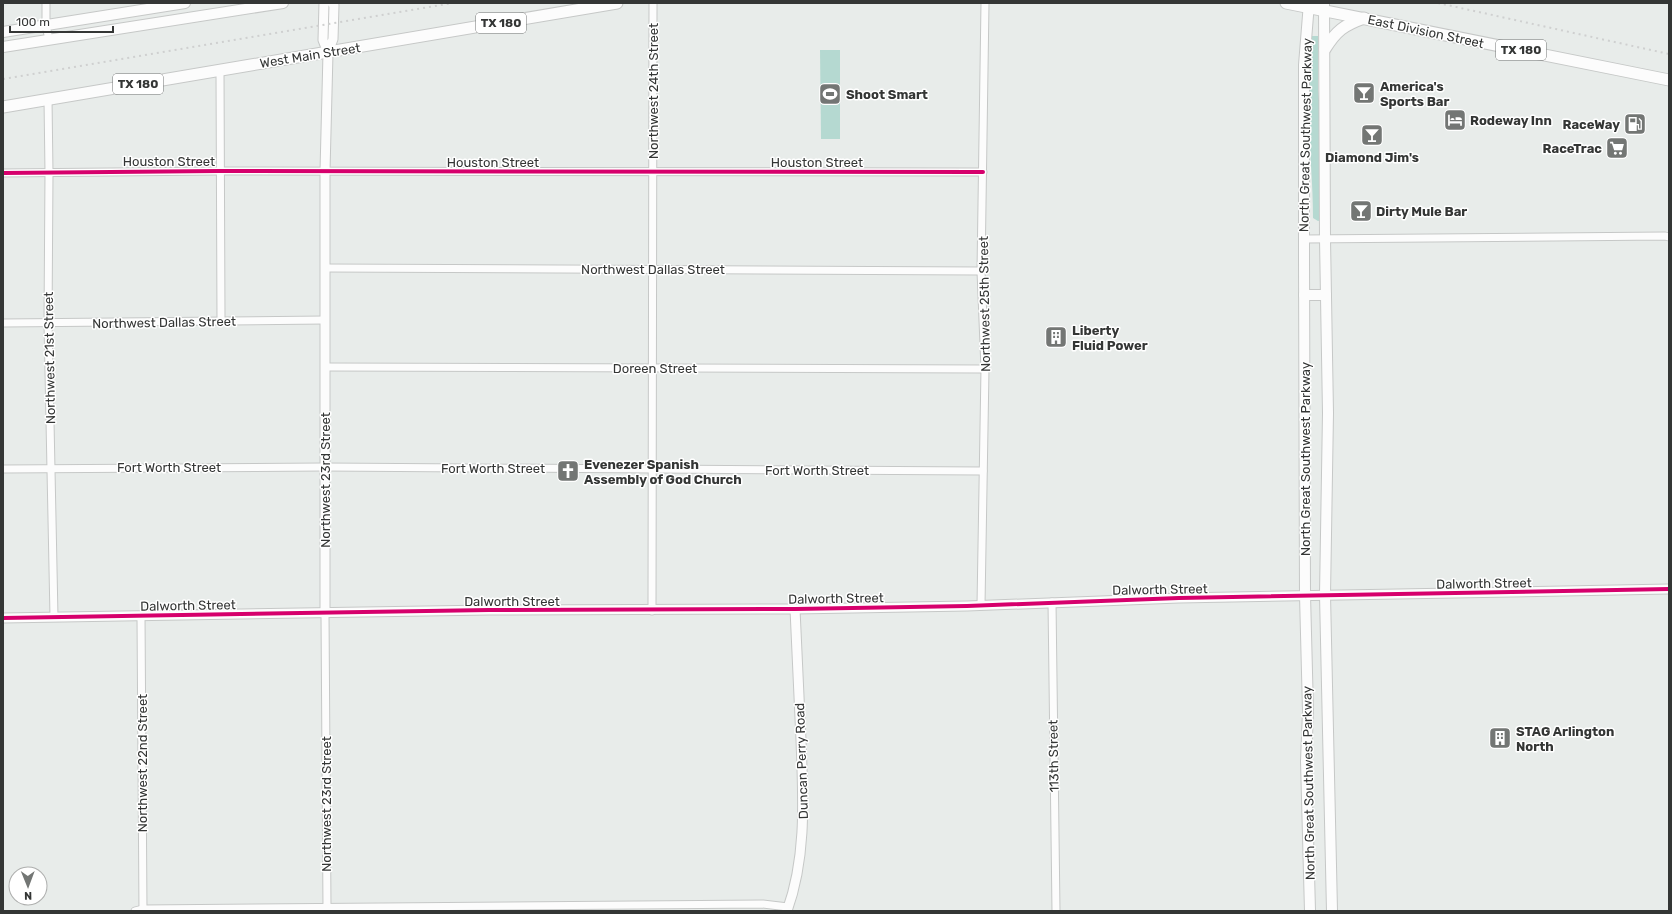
<svg xmlns="http://www.w3.org/2000/svg" width="1672" height="914" font-family="Rubik,sans-serif">
  <rect width="100%" height="100%" fill="#e8ecea"/>
  <g fill="#b5d9d1">
    <path d="M1312 36H1318V90L1322 132V220L1318 221 1313 218C1313 186 1310 156 1309 125 1309 95 1310 66 1312 36Z"/>
    <path d="M820 50H840V139H821Z"/>
  </g>
  <g fill="none" stroke-linecap="round" stroke-linejoin="round">
    <g stroke="#c6c8c7" stroke-width="9">
      <g id="minor">
        <path d="M46 3V25L49 40"/>
        <path d="M220 70 221 321"/>
        <path d="M48 99 49 173 48 323 54 617"/>
        <path d="M3 173 219 171 983 172"/>
        <path d="M1304 239 1665 236 1669 237"/>
        <path d="M325 268 981 271"/>
        <path d="M3 323 325 320"/>
        <path d="M325 367 985 369"/>
        <path d="M3 469 324 467 983 471"/>
        <path d="M1052 602 1056 911"/>
        <path d="M981 605 985 369 981 271 985 3"/>
        <path d="M652 611 653 3"/>
        <path d="M325 613 327 908"/>
        <path d="M141 616 143 911"/>
        <path d="M135 911 143 909 763 904 788 907"/>
      </g>
    </g>
    <g stroke="#c6c8c7" stroke-width="11">
      <g id="tertiary">
        <path d="M324 3 323 40 328 53"/>
        <path d="M325 613V171L328 53 333 39 334 5 332 3"/>
        <path d="M3 618 489 610 795 609 967 606 1179 598 1669 589"/>
        <path d="M787 911C807 856 803 797 801 740 799 696 797 653 795 609"/>
      </g>
    </g>
    <g stroke="#c6c8c7" stroke-width="12">
      <g id="secondary">
        <path d="M1309 3 1304 65V259L1305 595 1308 711 1306 761 1310 911"/>
        <path d="M1324 3 1325 239 1328 413 1325 595 1332 911"/>
        <path d="M3 32 185 3"/>
        <path d="M3 47 283 3"/>
        <path d="M1304 295H1326"/>
      </g>
    </g>
    <g stroke="#c6c8c7" stroke-width="13">
      <g id="primary">
        <path d="M1286 3 1669 80"/>
        <path d="M1325 49C1336 31 1344 25 1364 18"/>
        <path d="M3 107 617 3"/>
      </g>
    </g>
    <use href="#minor" stroke="#fcfcfc" stroke-width="7"/>
    <use href="#tertiary" stroke="#fcfcfc" stroke-width="9"/>
    <use href="#secondary" stroke="#fcfcfc" stroke-width="10"/>
    <use href="#primary" stroke="#fcfcfc" stroke-width="11"/>
    <g stroke="#cfd0d0" stroke-width="2" stroke-dasharray="2 4" stroke-linecap="butt">
      <path d="M1438 3 1669 54"/>
      <path d="M3 79 453 3"/>
    </g>
    <g stroke="#fff" stroke-width="6">
      <g id="cycleway">
        <path d="M3 173 219 171 983 172"/>
        <path d="M3 618 489 610 795 609 967 606 1179 598 1669 589"/>
      </g>
    </g>
    <use href="#cycleway" stroke="#d6006c" stroke-width="4"/>
  </g>
  <defs>
    <g id="bar-square" transform="scale(1.15)"><rect x="-9" y="-9" width="18" height="18" rx="4" fill="#737674" stroke="#fff"/><path d="M-6-5H6L.8 .8V4.5H3.5V6h-7V4.5H-.8V.8Z" fill="#fff"/></g>
    <g id="stadium-square" transform="scale(1.15)"><rect x="-9" y="-9" width="18" height="18" rx="4" fill="#737674" stroke="#fff"/><path d="M0-5a6.5 5 0 1 0 0 10a6.5 5 0 1 0 0-10ZM-3.5-1.8h7v3.6h-7Z" fill="#fff"/></g>
    <g id="hotel-square" transform="scale(1.15)"><rect x="-9" y="-9" width="18" height="18" rx="4" fill="#737674" stroke="#fff"/><path d="M-6-4.5h1.5V1H6V5H4.5V3h-9V5H-6ZM-4 0a1.8 1.8 0 1 1 3.6 0ZM.5 0V-2.5h3Q6-2.5 6 0Z" fill="#fff"/></g>
    <g id="fuel-square" transform="scale(1.15)"><rect x="-9" y="-9" width="18" height="18" rx="4" fill="#737674" stroke="#fff"/><path d="M-5.5-6h7V0h2V4h1.3V-2.5L3-4.5l.8-.8L6-3V5H2.5V1h-1V6h-7ZM-4.2-4.7v3.2H.2V-4.7Z" fill="#fff"/></g>
    <g id="supermarket-square" transform="scale(1.15)"><rect x="-9" y="-9" width="18" height="18" rx="4" fill="#737674" stroke="#fff"/><path d="M-6-5.5h2.5l.6 2H6L4.5 2H-2.5L-4.4-4H-6ZM-1.5 3.2a1.3 1.3 0 1 0 .1 0ZM3 3.2a1.3 1.3 0 1 0 .1 0Z" fill="#fff"/></g>
    <g id="building-square" transform="scale(1.15)"><rect x="-9" y="-9" width="18" height="18" rx="4" fill="#737674" stroke="#fff"/><path d="M-4-6H4V6H1V3H-1V6H-4ZM-2.5-4.3h1.7v1.8h-1.7ZM.8-4.3h1.7v1.8H.8ZM-2.5-1h1.7V.8h-1.7ZM.8-1h1.7V.8H.8Z" fill="#fff"/></g>
    <g id="church-square" transform="scale(1.15)"><rect x="-9" y="-9" width="18" height="18" rx="4" fill="#737674" stroke="#fff"/><path d="M-1.2-6h2.4v3.5h3.3v2.4h-3.3V6h-2.4V-.1h-3.3v-2.4h3.3Z" fill="#fff"/></g>
  </defs>
  <g fill-rule="evenodd">
    <use href="#bar-square" x="1364" y="93"/>
    <use href="#stadium-square" x="830" y="94"/>
    <use href="#hotel-square" x="1455" y="120"/>
    <use href="#fuel-square" x="1635" y="124"/>
    <use href="#bar-square" x="1372" y="135"/>
    <use href="#supermarket-square" x="1617" y="148"/>
    <use href="#bar-square" x="1361" y="211"/>
    <use href="#building-square" x="1056" y="337"/>
    <use href="#church-square" x="568" y="471"/>
    <use href="#building-square" x="1500" y="738"/>
  </g>
  <g text-anchor="middle" stroke-width="3" stroke-linejoin="round" paint-order="stroke">
    <g fill="#fff" stroke="#717272" stroke-width="1">
      <rect x="476" y="13" width="50" height="20" rx="3"/>
      <rect x="1496" y="40" width="50" height="20" rx="3"/>
      <rect x="113" y="74" width="50" height="20" rx="3"/>
    </g>
    <g font-size="12" font-weight="bold" fill="#343635">
      <text x="501" y="27">TX 180</text>
      <text x="1521" y="54">TX 180</text>
      <text x="138" y="88">TX 180</text>
    </g>
    <g font-size="13" fill="#343635" stroke="#fff">
      <text transform="translate(1426 31) rotate(12)" y="5">East Division Street</text>
      <text transform="translate(310 55) rotate(-9)" y="5">West Main Street</text>
      <text transform="translate(653 91) rotate(-90)" y="5">Northwest 24th Street</text>
      <text transform="translate(1305 135) rotate(-89)" y="5">North Great Southwest Parkway</text>
      <text x="169" y="166">Houston Street</text>
      <text x="493" y="167">Houston Street</text>
      <text x="817" y="167">Houston Street</text>
      <text x="653" y="274">Northwest Dallas Street</text>
      <text transform="translate(984 304) rotate(-91)" y="5">Northwest 25th Street</text>
      <text transform="translate(164 322) rotate(-1)" y="5">Northwest Dallas Street</text>
      <text transform="translate(49 358) rotate(-91)" y="5">Northwest 21st Street</text>
      <text x="655" y="373">Doreen Street</text>
      <text transform="translate(1305 459) rotate(-90)" y="5">North Great Southwest Parkway</text>
      <text x="169" y="472">Fort Worth Street</text>
      <text x="493" y="473">Fort Worth Street</text>
      <text x="817" y="475">Fort Worth Street</text>
      <text transform="translate(325 480) rotate(-90)" y="5">Northwest 23rd Street</text>
      <text transform="translate(1484 583) rotate(-1)" y="5">Dalworth Street</text>
      <text transform="translate(1160 589) rotate(-1)" y="5">Dalworth Street</text>
      <text transform="translate(836 598) rotate(-1)" y="5">Dalworth Street</text>
      <text x="512" y="606">Dalworth Street</text>
      <text transform="translate(188 605) rotate(-1)" y="5">Dalworth Street</text>
      <text transform="translate(1053 756) rotate(-91)" y="5">113th Street</text>
      <text transform="translate(801 761) rotate(-92)" y="5">Duncan Perry Road</text>
      <text transform="translate(142 763) rotate(-90)" y="5">Northwest 22nd Street</text>
      <text transform="translate(1308 783) rotate(-91)" y="5">North Great Southwest Parkway</text>
      <text transform="translate(326 804) rotate(-90)" y="5">Northwest 23rd Street</text>
    </g>
    <g font-size="13" font-weight="bold" fill="#343635" stroke="#fff" text-anchor="start">
      <text x="1380" y="91">America's<tspan x="1380" dy="15">Sports Bar</tspan></text>
      <text x="846" y="99">Shoot Smart</text>
      <text x="1470" y="125">Rodeway Inn</text>
      <text x="1620" y="129" text-anchor="end">RaceWay</text>
      <text x="1602" y="153" text-anchor="end">RaceTrac</text>
      <text x="1372" y="162" text-anchor="middle">Diamond Jim's</text>
      <text x="1376" y="216">Dirty Mule Bar</text>
      <text x="1072" y="335">Liberty<tspan x="1072" dy="15">Fluid Power</tspan></text>
      <text x="584" y="469">Evenezer Spanish<tspan x="584" dy="15">Assembly of God Church</tspan></text>
      <text x="1516" y="736">STAG Arlington<tspan x="1516" dy="15">North</tspan></text>
    </g>
  </g>
  <rect width="1672" height="914" fill="none" stroke="#343635" stroke-width="8"/>
  <g transform="translate(28 886) rotate(179)"><circle r="19" fill="#ffffff" stroke="#aeafae"/>
  <path d="M0-3L7 15L0 10L-7 15Z" fill="#737674"/>
  <text y="-6" font-size="11" font-weight="bold" text-anchor="middle" fill="#343635">N</text>
  </g>
  <path d="M10 26v6h103v-6" fill="none" stroke="#343635" stroke-width="2"/>
  <text x="16" y="26" font-size="12" fill="#343635" stroke="#ffffff" stroke-width="3" paint-order="stroke">100 m</text>
</svg>
